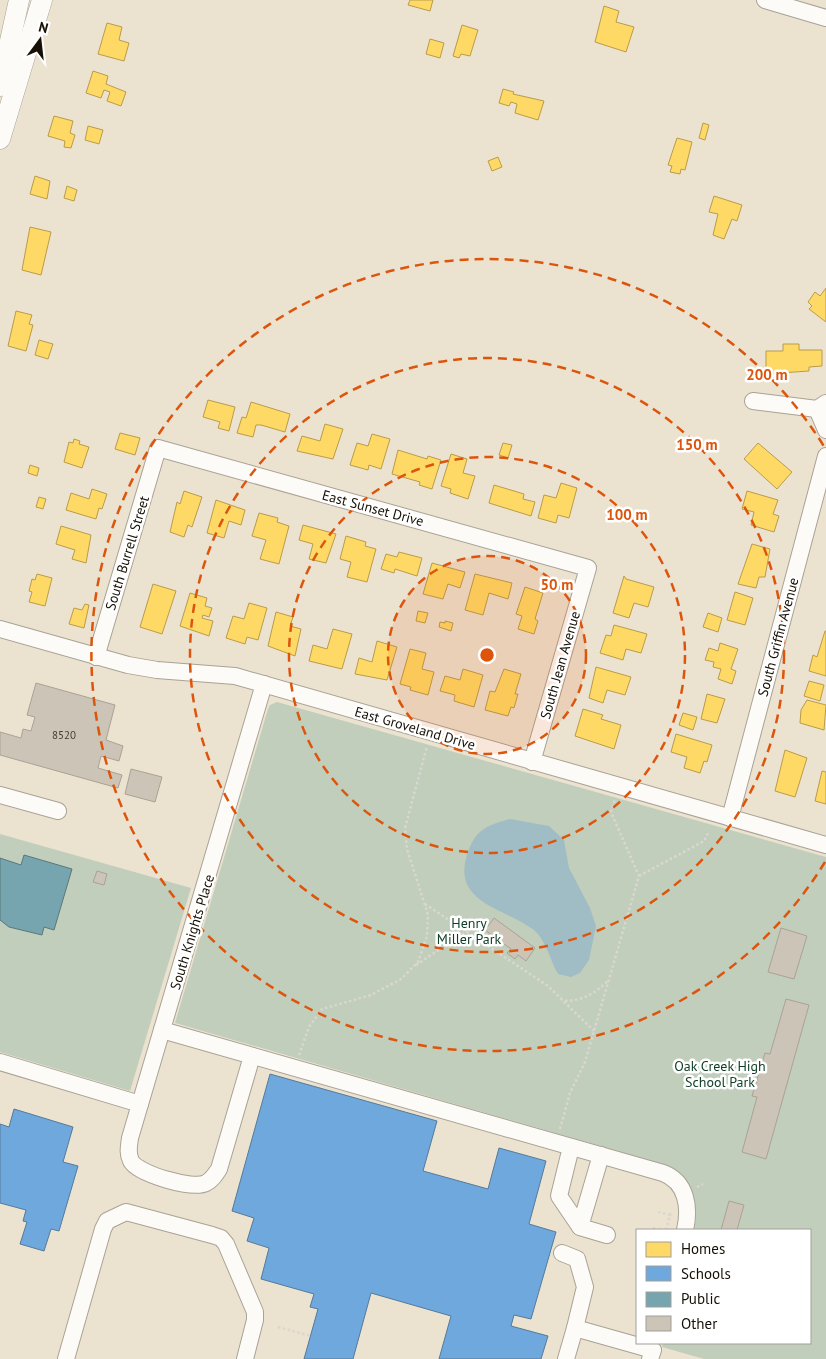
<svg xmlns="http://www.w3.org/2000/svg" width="826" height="1359" font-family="'PT Sans',sans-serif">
  <rect width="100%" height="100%" fill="#ece2d0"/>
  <g fill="#c1cebb">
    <path d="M277 702 826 857V1359H704L662 1347 663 1343H810V1230H694C700 1202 691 1180 666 1165L175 1023 268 709 270 705Z"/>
    <path d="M0 834 191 888 130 1091 0 1052Z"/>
  </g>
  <path fill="#a0bcc5" d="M510 819 549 826 564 840 569 868 590 908 596 926 589 960 580 973 571 977 558 974C550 960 546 940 534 930 503 907 450 903 468 852 476 829 488 825 510 819Z"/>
  <g fill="#ffd966" stroke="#b99c49">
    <path d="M410 0H433L430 11 408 5Z"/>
    <path d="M604 6 619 11 616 22 634 27 626 52 595 42Z"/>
    <path d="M107 23 122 27 119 40 129 43 124 61 98 54Z"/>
    <path d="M462 25 478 30 470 56 461 54 459 58 453 56Z"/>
    <path d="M430 39 444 43 440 58 426 54Z"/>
    <path d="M93 71 108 76 106 84 126 92 121 106 107 101 110 92 104 90 101 98 86 93Z"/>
    <path d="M503 89 514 92 513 94 544 101 538 120 515 113 517 104 511 102 509 106 499 103Z"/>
    <path d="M54 116 73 121 70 133 75 135 71 148 64 147 65 141 48 136Z"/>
    <path d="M703 123 709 125 705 140 699 138Z"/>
    <path d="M88 126 103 130 99 144 85 140Z"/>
    <path d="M677 138 692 142 685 170 681 169 680 174 670 172 672 166 668 165Z"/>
    <path d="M498 157 502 167 492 171 488 161Z"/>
    <path d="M35 176 50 181 47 199 30 194Z"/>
    <path d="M67 186 77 190 74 201 64 198Z"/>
    <path d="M714 196 742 205 737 221 732 219 724 239 713 235 718 214 709 212Z"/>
    <path d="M30 227 51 232 41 275 22 270Z"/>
    <path d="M826 288V322L809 309 812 306 808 302 815 292 820 296Z"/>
    <path d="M16 311 32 315 29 324 33 325 26 351 8 346Z"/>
    <path d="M39 340 53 344 48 359 35 355Z"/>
    <path d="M783 344H799V350H822V366L809 367V371L766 374V351H783Z"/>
    <path d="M208 400 235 407 229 431 218 428 220 422 203 417Z"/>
    <path d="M251 402 290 414 285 432 261 425H256L253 437 237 433 242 417 246 418Z"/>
    <path d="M325 424 343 429 333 459 297 451 302 436 320 441Z"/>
    <path d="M120 433 140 438 135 455 115 449Z"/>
    <path d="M372 434 390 439 381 469 369 465 368 470 350 465 357 443 368 446Z"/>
    <path d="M74 439 80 441 79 444 89 447 82 468 64 462 69 442 73 443Z"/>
    <path d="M503 443 512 445 508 458 499 455Z"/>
    <path d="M758 443 792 472 777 489 744 459Z"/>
    <path d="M398 450 427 459 428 456 441 460 432 489 419 485 420 482 392 474Z"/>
    <path d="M451 454 467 459 463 473 475 476 468 499 450 493 451 489 441 486Z"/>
    <path d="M30 465 39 468 37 476 28 473Z"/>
    <path d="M561 483 577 488 569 518 558 515 556 523 538 518 544 495 556 498Z"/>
    <path d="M494 485 524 494 523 499 535 502 531 516 489 503Z"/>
    <path d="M92 489 107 494 102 509 99 508 96 519 66 510 71 493 89 499Z"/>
    <path d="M184 491 202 497 192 527 188 525 184 537 170 532 177 502 180 504Z"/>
    <path d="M747 491 778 500 773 514 779 516 774 532 751 525 754 512 742 509Z"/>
    <path d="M39 497 46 499 43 509 36 507Z"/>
    <path d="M216 500 245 510 241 525 229 521 224 538 207 533Z"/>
    <path d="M259 513 278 518 277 522 289 526 279 564 260 559 266 540 252 536Z"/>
    <path d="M303 525 336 534 326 563 309 559 313 544 299 540Z"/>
    <path d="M61 526 91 535 86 563 72 559 75 550 56 544Z"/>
    <path d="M346 536 366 542 365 546 376 549 367 582 347 577 351 562 340 559Z"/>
    <path d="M752 544 770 549 765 577H759L756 588 738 584Z"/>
    <path d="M399 552 422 558 417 576 395 569 394 573 381 569 386 554 397 557Z"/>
    <path d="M432 563 465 572 460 588 448 584 443 599 423 594Z"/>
    <path d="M37 574 52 578 45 606 29 602 32 592 29 591 32 579 35 580Z"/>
    <path d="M475 574 512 583 508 599 489 593 483 615 465 610Z"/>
    <path d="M624 576 626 579 654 587 648 607 634 603 629 618 613 613Z"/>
    <path d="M153 584 176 591 162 634 140 627Z"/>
    <path d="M525 587 543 593 535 619 538 621 534 634 518 629 522 616 516 614Z"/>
    <path d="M735 592 753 598 745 625 727 620Z"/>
    <path d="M190 593 207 598 205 606 212 608 209 617 203 615 202 618 213 621 209 636 180 626Z"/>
    <path d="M249 603 267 608 258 640 247 637 245 644 226 638 233 616 244 619Z"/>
    <path d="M85 604 89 605 84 628 69 624 74 608 82 610Z"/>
    <path d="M418 611 428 613 425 623 416 621Z"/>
    <path d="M276 612 293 617 290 626 301 629 295 656 268 646Z"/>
    <path d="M708 613 722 618 718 632 703 627Z"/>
    <path d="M445 621 453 623 451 631 439 627 440 622 445 623Z"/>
    <path d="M614 625 647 634 641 653 626 649 623 660 600 653 606 635 611 636Z"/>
    <path d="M333 629 352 634 342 669 309 661 313 645 327 649Z"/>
    <path d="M825 631H826V676L809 671 813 655 817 657Z"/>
    <path d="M377 641 397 647 387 680 355 674 359 658 372 662Z"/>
    <path d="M720 643 738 649 731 669 736 671 732 684 718 679 721 669 713 667 714 662 705 660 709 648 718 651Z"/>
    <path d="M410 649 426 653 422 669 434 672 428 695 410 690 411 687 400 684Z"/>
    <path d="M596 667 631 677 625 695 607 690 603 703 589 698Z"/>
    <path d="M463 669 483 675 474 707 454 701 455 695 440 691 445 676 460 680Z"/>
    <path d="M504 669 521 674 515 694H518L514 708 511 707 508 716 485 710 490 691 495 692Z"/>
    <path d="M809 681 824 685 820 701 804 696Z"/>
    <path d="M707 694 725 699 717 723 701 719Z"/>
    <path d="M807 700 826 705 824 730 800 723 801 710Z"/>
    <path d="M583 709 603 715 601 719 621 725 614 749 575 736Z"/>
    <path d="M683 713 697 717 693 730 679 725Z"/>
    <path d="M676 734 712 745 707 762 704 761 700 773 684 768 687 757 671 752Z"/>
    <path d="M785 750 807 758 795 797 775 791Z"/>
    <path d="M822 771 826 772V804L815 801Z"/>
  </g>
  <g fill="#6fa8dc" stroke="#547a9b">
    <path d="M270 1074 437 1121 423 1171 488 1189 499 1148 546 1161 529 1224 556 1232 531 1319 514 1315 511 1326 548 1336 541 1359H439L451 1316 371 1293 353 1359H304L318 1309 310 1307 314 1294 261 1279 269 1248 247 1241 254 1218 232 1211Z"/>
    <path d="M14 1109 73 1127 63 1162 78 1166 59 1231 51 1229 44 1251 20 1244 27 1222 23 1221 26 1210 0 1203V1124L9 1127Z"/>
  </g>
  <path fill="#76a5af" stroke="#59787c" d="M24 855 72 869 54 930 44 927 42 935 9 927 0 920V858L21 865Z"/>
  <g fill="#ccc4b6" stroke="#aaa295">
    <path d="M36 683 115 705 106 740 123 746 119 761 101 756 98 768 122 775 118 788 0 755V732L21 738 23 729 31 731 35 717 27 715Z"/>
    <path d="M131 769 162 777 155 802 125 794Z"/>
    <path d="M97 871 107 874 104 885 93 882Z"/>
    <path d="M494 918 535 948 526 961 518 955 515 959 507 953 511 949 485 930Z"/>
    <path d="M781 928 807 936 794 979 768 972Z"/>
    <path d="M786 999 809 1005 766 1159 742 1152 757 1097 752 1096 765 1053 770 1054Z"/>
    <path d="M729 1201 744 1205 737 1230H721Z"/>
  </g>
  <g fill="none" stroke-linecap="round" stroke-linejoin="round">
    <g stroke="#a9a295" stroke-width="18">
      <g id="minor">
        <path d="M765 0 826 18"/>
        <path d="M753 401 817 409 826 403"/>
        <path d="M817 409 826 430"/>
        <path d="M0 629 128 665 157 670 235 676 826 845"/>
        <path d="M96 657 158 448 588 568 532 762"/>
        <path d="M0 795 58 811"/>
        <path d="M730 818 826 456"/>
        <path d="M162 1030 663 1173C687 1182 690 1208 685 1230"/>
        <path d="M252 1056 219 1169C215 1175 212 1180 206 1183 193 1190 138 1174 131 1161 127 1153 129 1146 130 1138L264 684"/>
        <path d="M0 1062 140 1104"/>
        <path d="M571 1147 559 1196 580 1227"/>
        <path d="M601 1155 580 1227 607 1235"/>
        <path d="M562 1253 577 1259 585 1287 575 1328 653 1350 650 1359"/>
        <path d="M66 1359 103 1229 107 1221 126 1212 212 1235 221 1238 226 1244 255 1312V1320L245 1359"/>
        <path d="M566 1359 575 1328"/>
      </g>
    </g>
    <g stroke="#a9a295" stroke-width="21">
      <g id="major">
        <path d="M0 86 19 0"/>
        <path d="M0 139 42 0"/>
      </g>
    </g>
    <g stroke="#dad7d1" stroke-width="2.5" stroke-dasharray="2.5 2.5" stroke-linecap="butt">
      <path d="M639 876 704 841 709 831"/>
      <path d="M425 904 548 986 594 1031"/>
      <path d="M416 965 467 931"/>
      <path d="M565 1001C585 1000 595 993 609 980"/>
      <path d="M299 1055 309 1027 322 1009 371 995 401 979 418 962 427 936 428 915 407 849 405 828 427 746"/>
      <path d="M560 1129 570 1093 585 1062 639 876 611 812 615 799"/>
      <path d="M697 1187 703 1184"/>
      <path d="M658 1212 670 1215"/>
      <path d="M653 1228 662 1230"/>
      <path d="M666 1230 671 1212"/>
      <path d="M278 1327 311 1336"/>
    </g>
    <use href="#minor" stroke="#fcfbf8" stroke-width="16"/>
    <use href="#major" stroke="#fcfbf8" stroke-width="20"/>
  </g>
  <circle cx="487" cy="655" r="99" fill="#dd550c" fill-opacity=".12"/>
  <g fill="none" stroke="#dd550c" stroke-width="2.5" stroke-dasharray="9 6">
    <circle cx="487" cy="655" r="99"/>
    <circle cx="487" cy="655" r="198"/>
    <circle cx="487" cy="655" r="297"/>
    <path d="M825 862A396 396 0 1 1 825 448"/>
  </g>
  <g text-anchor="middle" stroke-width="5" stroke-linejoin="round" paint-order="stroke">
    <g font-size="11" fill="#433c30">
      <text x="64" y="739">8520</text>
    </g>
    <g font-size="14" fill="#150f04" stroke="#fff">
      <text transform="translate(373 508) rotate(15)" y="5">East Sunset Drive</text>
      <text transform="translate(127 553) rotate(-73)" y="5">South Burrell Street</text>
      <text transform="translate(778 637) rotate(-75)" y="5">South Griffin Avenue</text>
      <text transform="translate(560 665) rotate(-74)" y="5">South Jean Avenue</text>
      <text transform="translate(415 728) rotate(16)" y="5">East Groveland Drive</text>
      <text transform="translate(192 932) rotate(-73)" y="5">South Knights Place</text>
    </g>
    <g font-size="14" fill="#0d3d24" stroke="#fff">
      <text x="469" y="928">Henry<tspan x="469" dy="16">Miller Park</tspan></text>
      <text x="720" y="1071">Oak Creek High<tspan x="720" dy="16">School Park</tspan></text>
    </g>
  </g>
  <circle cx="487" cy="655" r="8" fill="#dd550c" stroke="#fff" stroke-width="2.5"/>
  <g font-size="15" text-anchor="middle" font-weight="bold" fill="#dd550c" stroke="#fff" stroke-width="5" stroke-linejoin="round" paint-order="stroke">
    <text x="767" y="380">200 m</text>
    <text x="697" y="450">150 m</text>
    <text x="627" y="520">100 m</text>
    <text x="557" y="590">50 m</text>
  </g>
  <rect x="636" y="1229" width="175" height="115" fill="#ffffff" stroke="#a19f9b"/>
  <rect x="646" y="1242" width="25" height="15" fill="#ffd966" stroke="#a19f9b"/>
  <text x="681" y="1254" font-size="15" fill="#150f04">Homes</text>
  <rect x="646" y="1266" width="25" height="15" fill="#6fa8dc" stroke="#a19f9b"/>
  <text x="681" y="1279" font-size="15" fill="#150f04">Schools</text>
  <rect x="646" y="1292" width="25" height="15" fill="#76a5af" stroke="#a19f9b"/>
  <text x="681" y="1304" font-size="15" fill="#150f04">Public</text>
  <rect x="646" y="1316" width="25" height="15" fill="#ccc4b6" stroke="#a19f9b"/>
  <text x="681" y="1329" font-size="15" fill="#150f04">Other</text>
  <g transform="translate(40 40) rotate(15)" stroke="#ffffff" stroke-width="4" paint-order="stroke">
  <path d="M0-4L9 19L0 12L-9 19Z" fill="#150f04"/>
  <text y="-8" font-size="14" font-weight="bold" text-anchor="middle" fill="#150f04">N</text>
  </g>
</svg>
